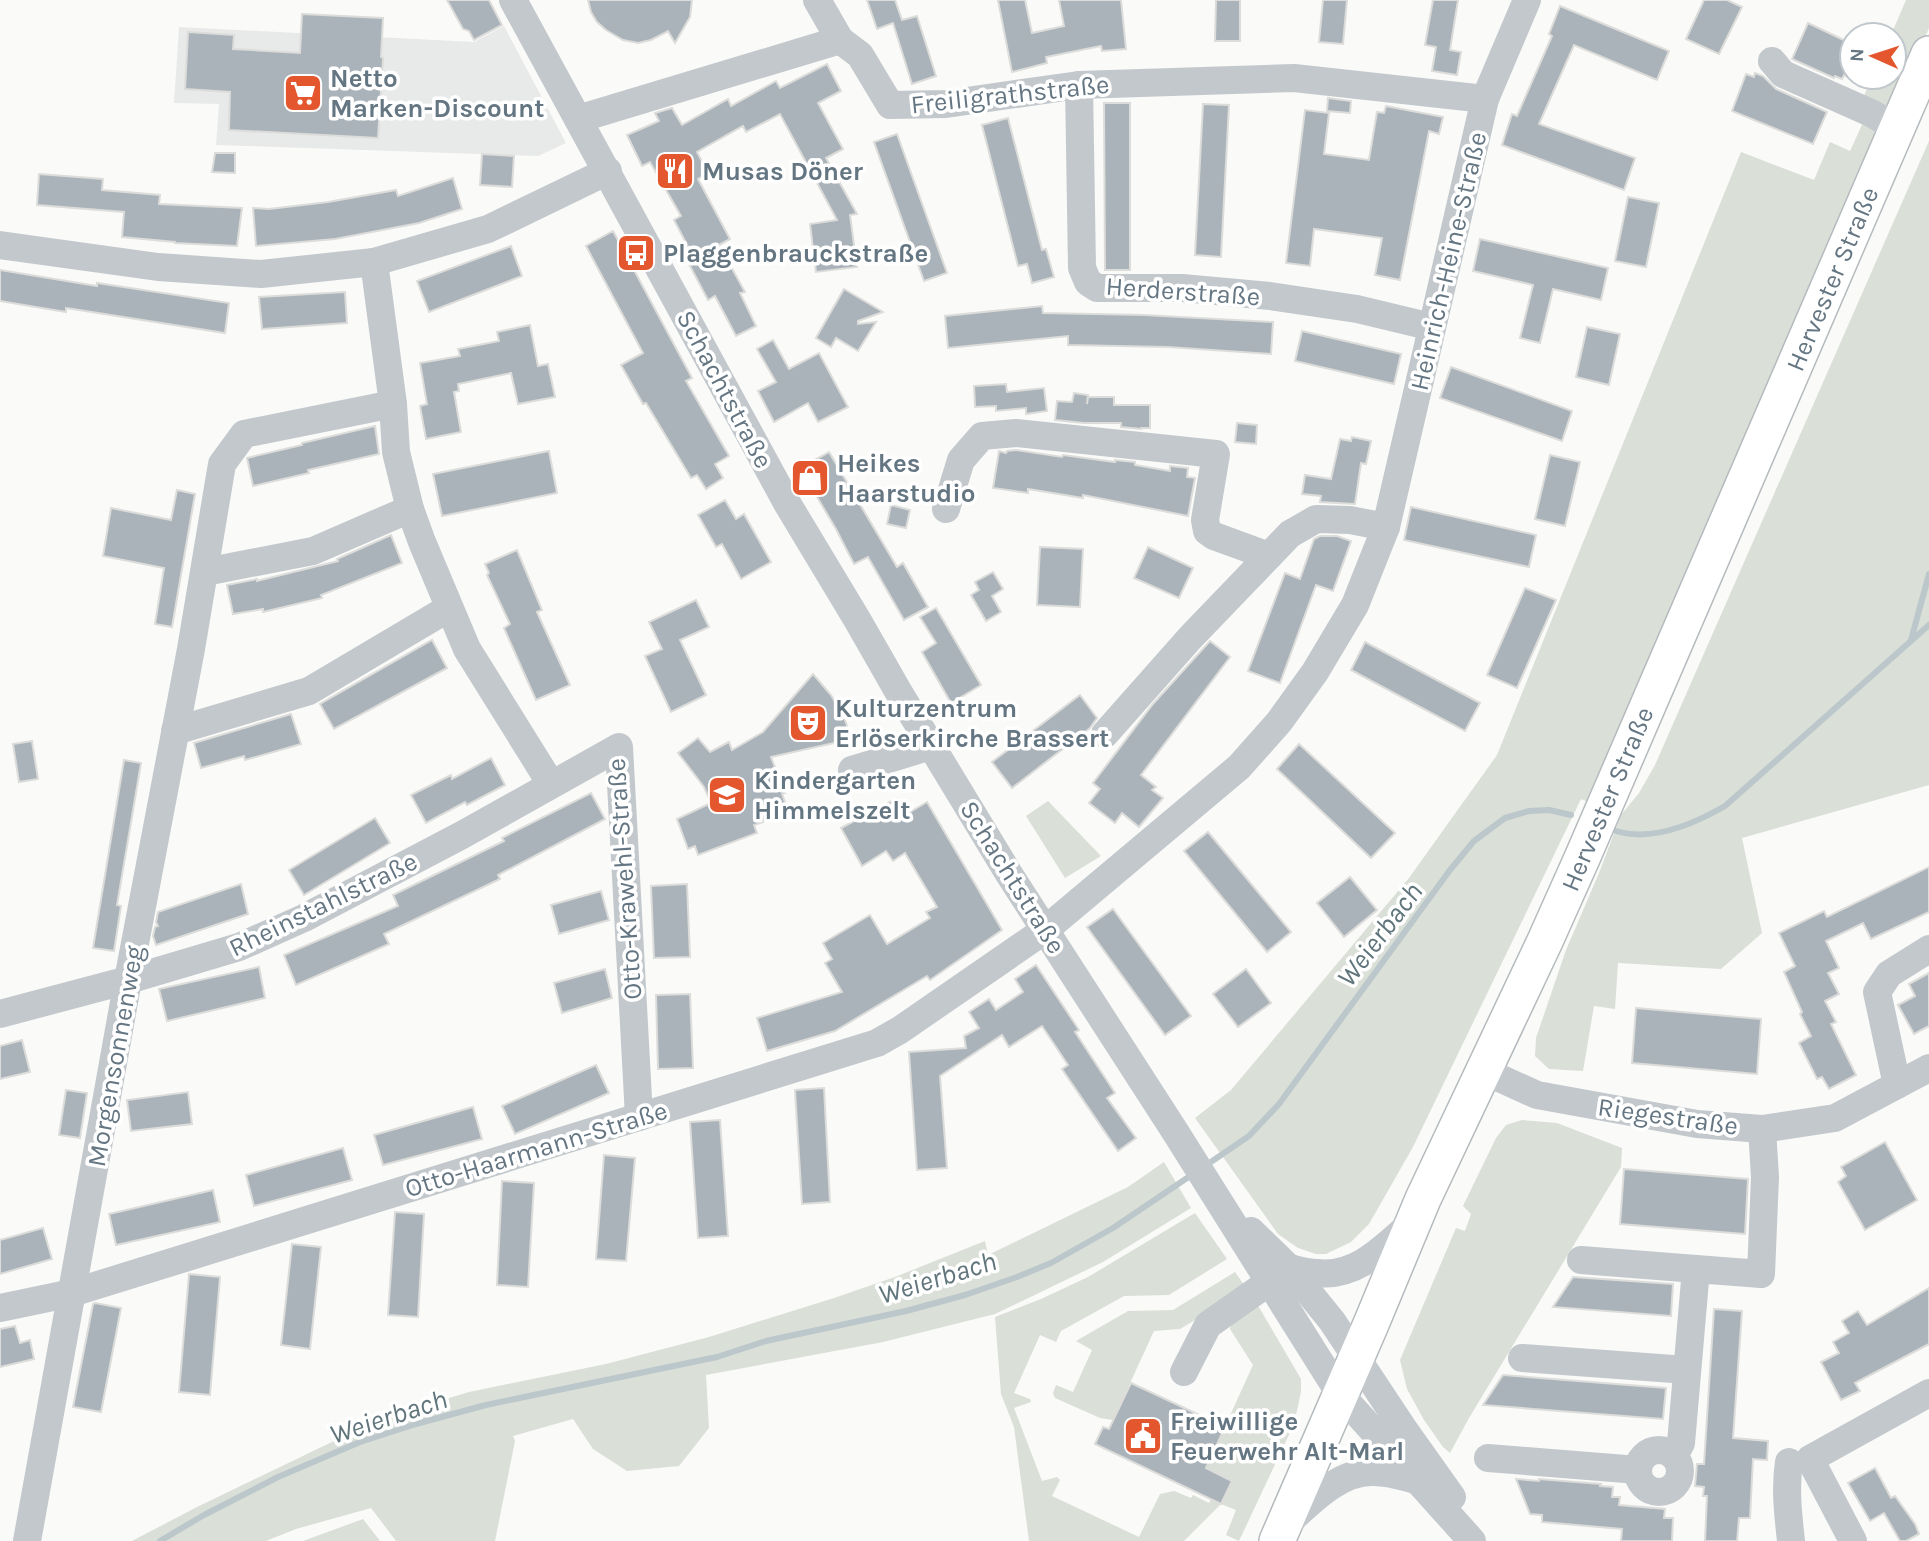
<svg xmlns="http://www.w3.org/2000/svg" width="1929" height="1541" font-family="Karla,sans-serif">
  <rect width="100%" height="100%" fill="#fafaf8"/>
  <path fill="#e8e9e9" d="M504 26 566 143 538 156 216 145 219 104 174 103 179 27 474 42Z"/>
  <g fill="#dadfd7">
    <path d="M1906 0H1929V28L1588 802 1581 799 1413 1147 1369 1224 1351 1242 1326 1254H1316L1298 1248 1278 1234 1195 1118 1231 1090 1409 878 1497 755 1741 152 1814 180 1830 142 1850 151 1866 116 1857 112 1872 77H1894V35H1891Z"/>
    <path d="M1929 141V785L1742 838 1762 933 1721 969 1618 963 1615 1009 1594 1006 1583 1071 1549 1069 1535 1056 1536 1038 1566 950 1599 873 1621 815 1639 793 1655 765Z"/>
    <path d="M1048 801 1101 856 1065 878 1026 816Z"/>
    <path d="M1522 1120 1557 1123 1622 1148 1621 1167 1469 1418 1450 1453 1443 1447 1424 1420 1407 1389 1400 1360 1456 1228 1465 1231 1471 1214 1463 1206 1496 1138 1506 1125Z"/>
    <path d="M1164 1162 1191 1208 1103 1262 995 1314 883 1342 706 1375 709 1428 679 1466 627 1471 593 1449 573 1419 513 1436 515 1441 495 1541H396L371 1508 296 1529 266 1541H132L197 1507 334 1441V1436L361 1425 469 1392 606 1364 709 1337 834 1298 895 1277 985 1241 988 1255 1128 1187Z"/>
    <path d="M1195 1213 1227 1259 1169 1295 1124 1296 1061 1331 1056 1342 1040 1335 1014 1393 1030 1399 1031 1402 1014 1408 1042 1481 1057 1477 1060 1480 1052 1496 1139 1537 1160 1494 1174 1491 1191 1498 1193 1495 1209 1503 1211 1499 1220 1504 1231 1481 1206 1468 1253 1365 1230 1329 1232 1317 1256 1302 1301 1379V1392L1294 1424 1239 1541 1226 1535 1236 1510 1221 1504 1184 1541H1029L1014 1427 1001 1394 995 1317 1041 1299 1088 1277Z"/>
    <path d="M1235 1272 1247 1289 1180 1329 1154 1331 1113 1420 1100 1418 1055 1398 1053 1393 1056 1385 1073 1392 1092 1350 1076 1341 1128 1311 1173 1310Z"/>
    <path d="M363 1519 380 1541H303Z"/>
  </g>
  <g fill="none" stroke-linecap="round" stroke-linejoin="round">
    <g stroke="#bbc7cb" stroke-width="6">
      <path d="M1911 640 1929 574"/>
      <path d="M1616 831C1652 842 1694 824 1725 806L1929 625"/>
      <path d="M1205 1166 1249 1136 1279 1104 1450 870 1474 841 1505 818 1529 811 1549 810 1571 815"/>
      <path d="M160 1541 204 1515 278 1477 360 1442 416 1424 486 1405 717 1357 766 1341 906 1311 965 1295 1017 1277 1051 1263 1113 1228 1193 1174"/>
    </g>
  </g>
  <g fill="#aab3b9" stroke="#dcdcda" stroke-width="2">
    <path d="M447 0H489L502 25 474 40 469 31 463 29Z"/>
    <path d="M588 0H692L690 17 675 43 668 31 651 40 638 43 623 40 606 30 597 22 591 12Z"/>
    <path d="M867 0H895L902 20 917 16 936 76 912 84 893 23 877 29Z"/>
    <path d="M998 0H1025L1032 33 1064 26 1059 0H1121L1126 49 1102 51 1101 46 1046 57 1047 63 1012 72Z"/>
    <path d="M1216 0H1240V41H1215Z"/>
    <path d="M1323 0H1347L1343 44 1319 42Z"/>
    <path d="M1433 0H1458L1450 50 1461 52 1457 75 1432 71 1436 47 1425 45Z"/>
    <path d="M1704 0H1727L1742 7 1719 54 1686 39Z"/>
    <path d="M1560 6 1669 51 1657 80 1574 45 1539 124 1635 158 1624 190 1502 145 1512 114 1517 116 1552 36 1549 34Z"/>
    <path d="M302 14 383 18 381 57 383 58 378 138 229 130 230 92 185 89 188 32 234 35 233 49 300 53Z"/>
    <path d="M1808 23 1852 44V79L1844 75 1842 79 1835 76 1834 78 1792 59Z"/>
    <path d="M827 64 841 91 818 103 843 149 826 158 857 214 850 215 857 267 816 272 810 224 837 220 780 114 746 132 743 126 697 152 708 173 698 179 730 239 719 245 745 292 740 293 756 326 736 336 715 296 708 300 688 262 694 258 674 220 681 216 650 162 642 166 627 135 659 121 655 113 672 108 682 125 728 99 731 106 776 81 780 88Z"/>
    <path d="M1755 73 1763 76 1776 89 1827 112 1813 144 1732 111 1746 74 1754 77Z"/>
    <path d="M1328 98 1351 101 1350 113 1327 111Z"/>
    <path d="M1104 103H1130V270H1105Z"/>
    <path d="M1203 104 1229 105 1221 257 1195 255Z"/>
    <path d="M1386 106 1443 117 1439 134 1429 131 1400 280 1375 275 1382 238 1314 229 1310 266 1286 263 1305 110 1329 113 1324 154 1369 160 1377 112 1384 113Z"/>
    <path d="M1008 118 1042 250 1046 249 1054 277 1032 283 1027 264 1018 266 982 125Z"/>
    <path d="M897 134 947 273 924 281 874 142Z"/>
    <path d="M215 153H235V173L212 172Z"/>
    <path d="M482 154 514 156 512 187 480 185Z"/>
    <path d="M39 174 103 179 102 190 160 195 159 204 242 208 237 246 175 243V242L122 237 124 212 37 205Z"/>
    <path d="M453 178 462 209 419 223 335 239 256 246 253 208 269 209 328 202 396 190 398 196Z"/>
    <path d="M1628 197 1659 203 1646 267 1615 261Z"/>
    <path d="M613 231 692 378 686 381 729 456 715 464 723 478 706 489 697 475 691 478 646 403 643 404 621 365 643 353 586 246Z"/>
    <path d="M1480 239 1608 268 1601 300 1553 289 1540 343 1520 338 1533 285 1473 271Z"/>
    <path d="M511 246 522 276 429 312 417 281Z"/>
    <path d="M0 270 97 286V283L229 303 225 333 66 308V312L0 301Z"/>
    <path d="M844 289 883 312 858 321V324L876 322 858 351 836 338 831 347 816 338Z"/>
    <path d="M345 292 347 323 262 329 259 297Z"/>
    <path d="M1042 306 1043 313 1144 315 1273 322 1271 354 1168 347 1068 345V336L948 348 945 316Z"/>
    <path d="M530 325 538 366 548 364 555 397 518 404 511 373 458 384 459 391 454 392 461 432 426 439 420 406 427 404 420 363 460 356 458 349 499 341 497 332Z"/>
    <path d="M1587 327 1620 334 1609 385 1576 377Z"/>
    <path d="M1302 331 1401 354 1394 384 1295 361Z"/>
    <path d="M773 340 789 369 819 353 848 407 818 422 808 403 774 422 758 391 776 382 757 349Z"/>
    <path d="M1451 367 1572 411 1562 441 1440 398Z"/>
    <path d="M1006 384 1007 392 1044 388 1047 411 1026 414V408L996 411V406L975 407 974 386Z"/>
    <path d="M1074 393 1088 395 1087 404 1088 397H1114V405H1150V428H1141V429L1121 427V423H1084L1055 420 1057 401 1072 402Z"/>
    <path d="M1237 423 1257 425 1256 444 1235 442Z"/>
    <path d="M375 426 379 454 308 470 309 473 253 486 247 458 302 445V443Z"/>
    <path d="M1352 437 1371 441 1366 464 1361 463 1355 504 1320 502 1321 496 1302 494 1305 475 1331 479 1340 439 1351 441Z"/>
    <path d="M1016 450 1062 457 1063 455 1115 462V460L1135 462V465L1170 471V466L1188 468 1187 477 1195 478 1188 516 1083 495V498L1028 489V493L993 488 999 451 1006 453 1007 451Z"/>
    <path d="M549 451 557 493 442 516 433 474Z"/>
    <path d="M829 452 897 567 903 563 928 607 904 620 868 557 854 564 836 529 800 468Z"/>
    <path d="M1550 455 1580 462 1565 526 1535 519Z"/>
    <path d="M177 490 195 494 172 627 155 624 164 568 103 556 111 508 171 520Z"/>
    <path d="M725 500 736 519 744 514 771 562 741 579 722 544 716 547 698 515Z"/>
    <path d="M891 505 910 510 906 528 887 524Z"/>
    <path d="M1411 507 1536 535 1529 567 1404 540Z"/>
    <path d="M391 535 402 563 321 595 322 598 263 612V609L233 614 227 585 257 579V581L338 561 337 559Z"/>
    <path d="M1320 536H1337L1351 541 1333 591 1316 585 1280 683 1248 671 1285 573 1300 579 1314 539Z"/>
    <path d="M1040 547 1083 549 1080 607 1037 605Z"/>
    <path d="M1148 547 1193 568 1179 598 1134 578Z"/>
    <path d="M517 550 542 610 537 612 570 685 536 700 504 628 510 624 487 575 489 573 485 564Z"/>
    <path d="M993 572 1003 589 992 596 1001 612 986 621 971 595 979 590 975 582Z"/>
    <path d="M1525 588 1556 600 1517 688 1487 675Z"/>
    <path d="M696 600 709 627 680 640 706 695 671 712 645 656 662 649 649 622Z"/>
    <path d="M936 608 981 685 951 703 922 652 936 643 920 617Z"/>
    <path d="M432 640 447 668 334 729 320 704Z"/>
    <path d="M1210 641 1230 657 1141 775 1156 787 1152 790 1163 798 1139 827 1122 813 1115 823 1089 803 1100 789 1093 783 1153 704Z"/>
    <path d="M1365 642 1480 703 1465 731 1351 670Z"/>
    <path d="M813 674 831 695 843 715 852 739 771 757 785 793 782 794 789 813 754 825 757 833 698 855 695 846 688 849 677 819 711 803 704 787 678 753 698 738 710 752 729 742 732 750 763 732Z"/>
    <path d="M1080 695 1097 718 1090 728 1012 788 992 762Z"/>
    <path d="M291 714 301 744 245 760 244 756 201 768 194 743Z"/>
    <path d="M32 741 38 779 19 782 13 744Z"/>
    <path d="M1299 744 1395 833 1371 858 1277 769Z"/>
    <path d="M491 758 505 785 467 805 465 802 426 823 411 795 451 775 452 779Z"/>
    <path d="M124 760 141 763 117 905 121 906 114 951 93 948Z"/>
    <path d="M591 793 605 819 498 875 500 879 384 934 389 944 296 985 284 955 398 906 393 895 504 841 502 838Z"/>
    <path d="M897 798 910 812 927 802 1002 930 930 980 927 976 835 1031 767 1051 757 1018 842 992 825 963 832 959 823 943 870 915 887 944 930 918 926 912 937 907 905 853 893 861 886 851 862 866 841 828Z"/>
    <path d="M375 818 390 843 304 895 289 870Z"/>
    <path d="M1208 832 1291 932 1267 952 1184 851Z"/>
    <path d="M1929 867V912L1871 939 1863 923 1826 941 1839 968 1828 973 1839 994 1825 1001 1836 1022 1831 1024 1856 1075 1829 1089 1822 1077 1817 1079 1799 1043 1811 1036 1800 1014 1802 1012 1784 972 1795 966 1779 933 1824 911 1827 917Z"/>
    <path d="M1350 877 1377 910 1344 937 1317 903Z"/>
    <path d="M241 884 248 914 156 945 153 936 155 927 158 926 156 922 158 912Z"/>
    <path d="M687 884 690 957 654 958 651 886Z"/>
    <path d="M601 891 609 920 559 934 551 905Z"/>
    <path d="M1113 909 1191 1016 1165 1035 1087 927Z"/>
    <path d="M1036 965 1079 1030 1075 1032 1115 1093 1107 1098 1136 1138 1118 1151 1062 1069 1068 1065 1042 1026 1009 1047 1002 1035 940 1076 947 1168 917 1170 909 1052 966 1048 964 1036 979 1028 969 1012 989 999 996 1010 1023 992 1015 979Z"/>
    <path d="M259 967 265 998 167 1021 159 989Z"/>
    <path d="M605 969 612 998 562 1013 554 983Z"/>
    <path d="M1246 969 1271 1003 1238 1027 1213 994Z"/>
    <path d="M1929 973V1026L1914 1034 1898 1005 1915 996 1909 984Z"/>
    <path d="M690 994 693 1068 658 1069 656 995Z"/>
    <path d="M1636 1008 1761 1019 1757 1074 1632 1063Z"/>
    <path d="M22 1040 30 1072 0 1079V1046Z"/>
    <path d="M596 1065 609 1093 515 1134 502 1106Z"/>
    <path d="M824 1088 830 1202 802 1204 795 1090Z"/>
    <path d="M66 1090 87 1093 80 1138 59 1135Z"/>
    <path d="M188 1092 192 1124 131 1131 127 1100Z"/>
    <path d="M473 1107 482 1139 383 1165 374 1135Z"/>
    <path d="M720 1120 728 1236 698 1238 690 1122Z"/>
    <path d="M1885 1142 1917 1200 1865 1230 1838 1182 1846 1176 1841 1167Z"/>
    <path d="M343 1148 352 1180 254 1206 246 1175Z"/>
    <path d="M604 1155 635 1158 626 1261 596 1259Z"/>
    <path d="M1624 1169 1748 1179 1745 1234 1620 1224Z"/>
    <path d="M502 1181 534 1183 528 1287 497 1285Z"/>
    <path d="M213 1190 220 1222 116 1245 109 1214Z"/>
    <path d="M395 1212 424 1214 418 1317 388 1315Z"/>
    <path d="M43 1228 52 1259 0 1274V1240Z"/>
    <path d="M292 1244 321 1247 310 1349 281 1345Z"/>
    <path d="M189 1274 220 1277 210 1395 179 1392Z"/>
    <path d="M1573 1277 1673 1284 1671 1316 1553 1307Z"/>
    <path d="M1929 1288V1344L1855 1383 1860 1391 1841 1400 1821 1362 1839 1353 1833 1342 1849 1333 1842 1321 1858 1311 1867 1325Z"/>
    <path d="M95 1303 121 1308 101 1412 73 1407 93 1304Z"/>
    <path d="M1714 1309 1742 1311 1733 1438 1768 1441 1767 1460 1753 1459 1750 1518H1739L1737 1541H1705L1707 1496H1703L1704 1487 1695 1486 1697 1464H1704Z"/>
    <path d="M15 1326 20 1343 30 1340 34 1359 0 1367V1329Z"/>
    <path d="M1503 1375 1666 1388 1663 1419 1483 1405Z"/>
    <path d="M1131 1383 1225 1427 1206 1468 1232 1481 1221 1504 1095 1444 1103 1427 1109 1429Z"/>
    <path d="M1875 1468 1891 1498 1895 1496 1915 1524 1919 1534 1906 1541H1900L1884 1513 1870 1521 1848 1483Z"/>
    <path d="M1516 1479 1539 1481V1479L1601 1484 1600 1486 1613 1487 1612 1497H1620L1619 1505 1665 1509 1664 1518H1673L1672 1541H1621L1622 1529 1542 1522V1515L1530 1514Z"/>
  </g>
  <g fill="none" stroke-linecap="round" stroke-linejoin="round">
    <g stroke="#b5babe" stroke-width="38">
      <path id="major" d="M1277 1541 1371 1324 1423 1199 1545 941 1583 856 1929 54"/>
    </g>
    <g stroke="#c3c8cc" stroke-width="28">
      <path d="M513 0 787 503 858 621 898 691 1009 874 1176 1133 1340 1394 1472 1541"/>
      <path d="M817 0 840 40"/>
      <path d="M1772 61 1783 74 1871 113 1897 128"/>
      <path d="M1079 85 1082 268 1088 282 1097 288H1182L1270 296 1357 309 1432 327"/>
      <path d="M578 119 840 40 860 55 890 105 946 104 1079 85 1294 78 1485 99"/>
      <path d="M0 245 158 267 261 274 374 262 488 229 608 171"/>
      <path d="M374 262 393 404 396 452 410 509 422 542 467 649 551 784"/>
      <path d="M946 509 961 460 982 436 1016 433 1216 454 1205 520 1207 531 1214 536 1269 556"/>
      <path d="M205 572 313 551 410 509"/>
      <path d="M175 731 309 691 449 608"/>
      <path d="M1105 734 1190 638 1290 534 1316 519 1350 520 1386 527"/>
      <path d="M852 770 931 746"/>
      <path d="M0 1014 128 980 239 947 304 918 462 835 619 747 639 1117"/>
      <path d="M1484 1071 1537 1095 1697 1124 1762 1129 1835 1118 1929 1068"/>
      <path d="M1897 1085 1877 992 1889 974 1929 949"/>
      <path d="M1251 1231 1289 1268 1332 1321 1403 1428 1452 1497"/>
      <path d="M1581 1260 1696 1269"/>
      <path d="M0 1308 72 1293 877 1043 900 1030 1045 930 1239 767 1279 722 1315 672 1355 605 1386 527 1485 99 1527 0"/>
      <path d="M1522 1358 1687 1370"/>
      <path d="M1184 1372 1208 1325 1289 1268C1298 1270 1308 1273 1317 1273 1357 1278 1385 1246 1413 1222"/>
      <circle cx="1659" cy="1471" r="21"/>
      <path d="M1674 1456 1681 1443 1696 1269 1761 1274 1765 1177 1762 1129"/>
      <path d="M1488 1458 1638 1470"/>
      <path d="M1789 1462C1785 1488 1788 1514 1791 1541"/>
      <path d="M1285 1525C1309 1504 1338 1471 1373 1472 1387 1472 1402 1476 1416 1480"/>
      <path d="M27 1541 128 980 191 649 222 464 244 434 393 404"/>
      <path d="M1853 1541 1810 1459 1929 1393"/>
    </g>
    <use href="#major" stroke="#fff" stroke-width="35"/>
  </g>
  <defs>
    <g id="supermarket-square" transform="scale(2.0125)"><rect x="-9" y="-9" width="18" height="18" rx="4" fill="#e4572e" stroke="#fff"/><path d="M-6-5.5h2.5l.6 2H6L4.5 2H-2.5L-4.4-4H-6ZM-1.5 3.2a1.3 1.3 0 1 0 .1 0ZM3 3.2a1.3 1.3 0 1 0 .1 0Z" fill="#fff"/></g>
    <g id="restaurant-square" transform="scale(2.0125)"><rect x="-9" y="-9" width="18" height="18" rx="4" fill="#e4572e" stroke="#fff"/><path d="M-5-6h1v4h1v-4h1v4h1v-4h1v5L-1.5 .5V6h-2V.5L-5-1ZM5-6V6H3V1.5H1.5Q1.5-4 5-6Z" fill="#fff"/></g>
    <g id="bus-square" transform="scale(2.0125)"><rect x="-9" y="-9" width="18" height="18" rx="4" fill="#e4572e" stroke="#fff"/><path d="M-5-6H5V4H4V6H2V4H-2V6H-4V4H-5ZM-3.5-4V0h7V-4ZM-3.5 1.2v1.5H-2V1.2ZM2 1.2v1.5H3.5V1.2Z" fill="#fff"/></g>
    <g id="shop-square" transform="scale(2.0125)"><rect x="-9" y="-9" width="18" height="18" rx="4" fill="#e4572e" stroke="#fff"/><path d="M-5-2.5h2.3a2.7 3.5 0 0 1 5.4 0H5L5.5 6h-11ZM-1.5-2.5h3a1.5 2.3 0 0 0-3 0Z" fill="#fff"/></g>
    <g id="theatre-square" transform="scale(2.0125)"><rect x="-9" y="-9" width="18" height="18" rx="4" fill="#e4572e" stroke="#fff"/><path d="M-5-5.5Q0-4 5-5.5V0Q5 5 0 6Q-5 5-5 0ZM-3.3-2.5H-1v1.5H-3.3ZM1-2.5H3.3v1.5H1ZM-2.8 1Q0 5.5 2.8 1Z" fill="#fff"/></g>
    <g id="school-square" transform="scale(2.0125)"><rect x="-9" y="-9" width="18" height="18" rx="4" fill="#e4572e" stroke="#fff"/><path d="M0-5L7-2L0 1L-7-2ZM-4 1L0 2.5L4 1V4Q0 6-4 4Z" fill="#fff"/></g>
    <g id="civic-square" transform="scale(2.0125)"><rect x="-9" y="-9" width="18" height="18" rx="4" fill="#e4572e" stroke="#fff"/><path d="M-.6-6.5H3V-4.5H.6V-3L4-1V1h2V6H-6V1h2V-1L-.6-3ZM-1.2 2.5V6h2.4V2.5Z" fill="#fff"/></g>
  </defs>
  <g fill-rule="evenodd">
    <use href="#supermarket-square" x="303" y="93"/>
    <use href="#restaurant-square" x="675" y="171"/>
    <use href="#bus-square" x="636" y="253"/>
    <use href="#shop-square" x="810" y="478"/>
    <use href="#theatre-square" x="808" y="723"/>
    <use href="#school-square" x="727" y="795"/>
    <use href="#civic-square" x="1143" y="1436"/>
  </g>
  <g text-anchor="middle" stroke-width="7" stroke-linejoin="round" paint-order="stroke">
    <g font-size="26" font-weight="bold" fill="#657683" stroke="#fff" text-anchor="start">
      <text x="330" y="87">Netto<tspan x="330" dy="30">Marken-Discount</tspan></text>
      <text x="702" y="180">Musas Döner</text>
      <text x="663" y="262">Plaggenbrauckstraße</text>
      <text x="837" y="472">Heikes<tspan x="837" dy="30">Haarstudio</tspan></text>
      <text x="835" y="717">Kulturzentrum<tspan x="835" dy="30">Erlöserkirche Brassert</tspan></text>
      <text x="754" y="789">Kindergarten<tspan x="754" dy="30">Himmelszelt</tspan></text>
      <text x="1170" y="1430">Freiwillige<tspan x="1170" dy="30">Feuerwehr Alt-Marl</tspan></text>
    </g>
    <g font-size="26" fill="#657683" stroke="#fff">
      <text transform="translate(1010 94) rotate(-6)" y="9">Freiligrathstraße</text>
      <text transform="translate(1448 261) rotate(-77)" y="9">Heinrich-Heine-Straße</text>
      <text transform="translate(1832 279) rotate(-67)" y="9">Hervester Straße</text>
      <text transform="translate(1183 291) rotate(4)" y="9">Herderstraße</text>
      <text transform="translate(725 389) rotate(62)" y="9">Schachtstraße</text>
      <text transform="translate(1607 799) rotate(-67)" y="9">Hervester Straße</text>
      <text transform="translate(1013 877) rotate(58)" y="9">Schachtstraße</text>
      <text transform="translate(624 879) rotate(-94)" y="9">Otto-Krawehl-Straße</text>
      <text transform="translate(323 904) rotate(-26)" y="9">Rheinstahlstraße</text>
      <text transform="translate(115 1056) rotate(-80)" y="9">Morgensonnenweg</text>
      <text transform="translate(1668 1116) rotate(8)" y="9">Riegestraße</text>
      <text transform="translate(536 1149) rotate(-17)" y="9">Otto-Haarmann-Straße</text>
    </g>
    <g font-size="28" font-style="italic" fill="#60757c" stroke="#fff">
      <text transform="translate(1379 934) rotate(-53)" y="10">Weierbach</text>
      <text transform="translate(937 1277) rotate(-17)" y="10">Weierbach</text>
      <text transform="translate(388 1416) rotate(-18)" y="10">Weierbach</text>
    </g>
  </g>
  <g transform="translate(1873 56) rotate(273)"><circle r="33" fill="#ffffff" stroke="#c1c8cd" stroke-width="2"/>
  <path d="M0-5L12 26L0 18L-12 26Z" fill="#e4572e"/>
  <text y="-10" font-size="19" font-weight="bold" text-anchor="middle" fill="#657683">N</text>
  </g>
</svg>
